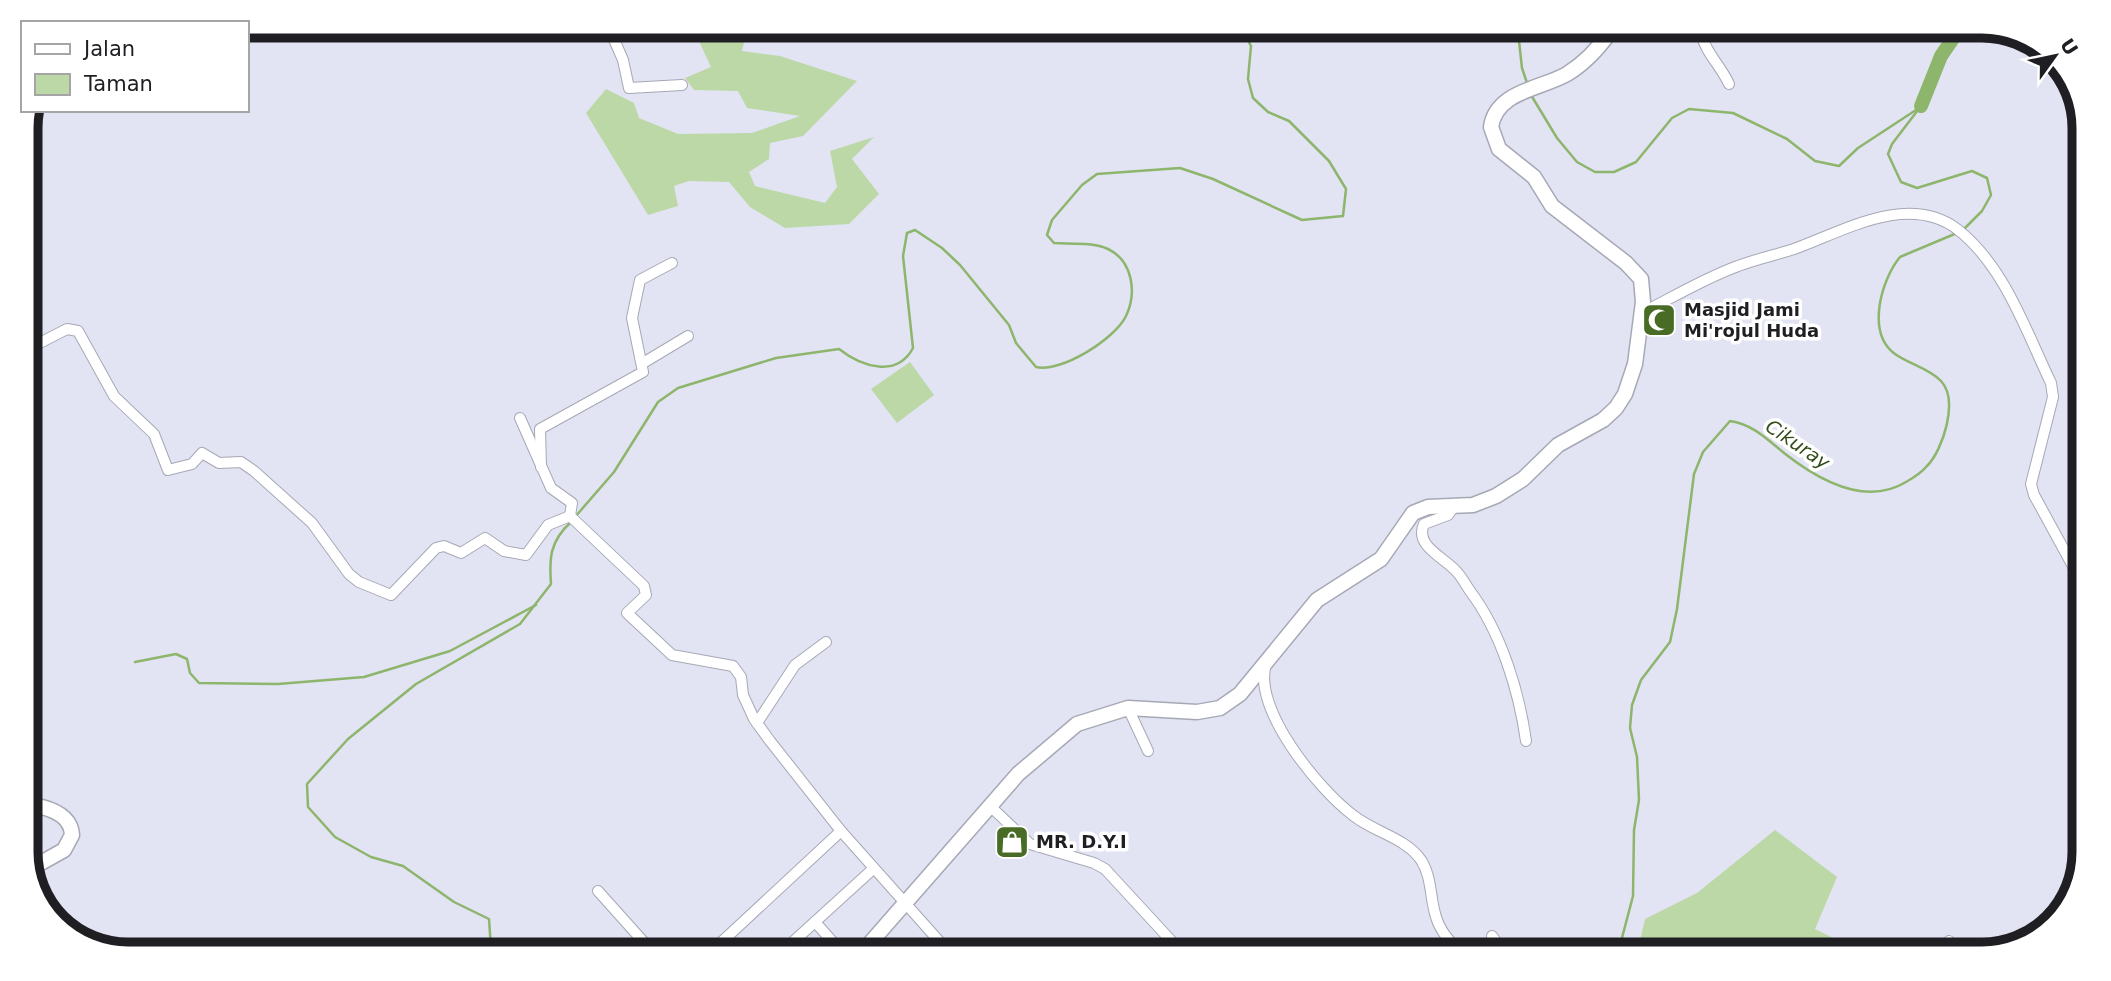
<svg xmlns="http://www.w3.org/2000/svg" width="2111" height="981" font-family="'DejaVu Sans',sans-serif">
  <rect width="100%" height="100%" fill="#e2e4f3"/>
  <g fill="#bcd8a7">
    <path d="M732 29H757L746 34 742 51 780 56 857 81 803 136 770 143 769 159 749 172 755 186 825 203 837 187 830 151 874 137 852 159 879 194 849 224 785 228 750 207 729 182 689 181 674 186 678 206 648 215 586 113 606 89 634 103 639 118 678 134 752 133 800 116 747 108 738 91 694 90 685 78 711 67 698 39Z"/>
    <path d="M910 362 934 395 897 423 871 389Z"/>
    <path d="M1775 830 1837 877 1815 929 1865 954 1637 953 1645 919 1697 893Z"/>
  </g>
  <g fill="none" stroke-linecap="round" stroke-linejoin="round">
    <g stroke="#8db56c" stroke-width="2.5">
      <path d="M1518 32 1522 68 1528 86"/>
      <path d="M1531 95 1557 138 1577 162 1595 172H1614L1636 162 1672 118 1689 109 1733 113 1787 139 1815 161 1839 166 1858 148 1919 108"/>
      <path d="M1921 106 1892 144 1888 154 1901 182 1917 188 1972 171 1987 178 1991 195 1982 211 1963 230"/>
      <path d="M575 517 614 472 658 402 678 388 776 358 839 349C862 367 897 378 913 348L903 256 907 233 915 230 942 248 960 265 1009 325 1016 343 1036 367C1061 373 1115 339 1126 316 1137 293 1133 261 1108 249 1093 242 1070 244 1054 243L1047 235 1052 220 1082 185 1097 174 1180 168 1213 179 1302 220 1343 216 1346 189 1329 161 1289 121 1268 112 1253 98 1248 79 1251 46 1243 31"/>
      <path d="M135 662 176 654 187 659 190 673 199 683 278 684 364 677 450 651 536 605"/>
      <path d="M322 948 337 939 360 948"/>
      <path d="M491 948 489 919 454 902 403 866 371 857 335 837 308 807 307 784 348 739 416 684 520 624 551 584C549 558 550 541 571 522"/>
      <path d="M1618 953 1633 896 1634 830 1639 800 1637 757 1630 728 1632 705 1641 680 1670 642 1677 609 1694 474 1703 452 1730 421C1752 424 1767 439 1784 453 1817 479 1865 507 1906 482 1913 478 1922 472 1927 466 1943 450 1959 400 1941 381 1930 369 1909 364 1895 354 1866 333 1881 280 1900 257L1957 233"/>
    </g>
    <g stroke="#8db56c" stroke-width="14">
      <path d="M2031 41 2042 54 2066 71"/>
      <path d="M1921 106 1941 56 1956 34"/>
    </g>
    <g stroke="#a6a8b5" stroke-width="12">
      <g id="street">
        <path d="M609 28 623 60 629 88 682 85"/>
        <path d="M1701 33C1705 52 1721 66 1729 84"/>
        <path d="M1642 313C1673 297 1705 278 1738 266 1756 259 1776 255 1794 249 1842 232 1907 192 1957 229 2004 265 2026 331 2051 383L2053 397 2031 484 2034 495 2080 579"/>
        <path d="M26 350 67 329 78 331 114 396 154 434 168 470 192 464 202 453 219 463 241 462 254 471 312 523 349 574 359 582 391 595 436 548 444 546 461 553 485 538 504 551 526 555 548 525 570 516"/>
        <path d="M643 363 688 336"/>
        <path d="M520 418 551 488 572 503 570 516"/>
        <path d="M541 467 540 429 643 372 632 318 640 280 672 263"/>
        <path d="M1453 508 1448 515 1424 524C1414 545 1443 557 1454 569 1461 575 1465 584 1470 591 1501 632 1519 691 1526 741"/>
        <path d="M570 516 644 586 646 595 627 613 672 655 733 666 741 677 743 695 754 719 770 741 841 831 947 950"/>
        <path d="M1266 664C1252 709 1319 790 1354 816 1374 832 1406 838 1421 860 1432 877 1430 899 1436 917 1440 931 1451 943 1460 953"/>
        <path d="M1128 708 1148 751"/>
        <path d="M757 723 795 665 826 642"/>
        <path d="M989 805 1030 844 1094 863 1105 869 1176 946 1185 951"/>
        <path d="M598 891 650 949"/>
        <path d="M815 922 840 950"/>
        <path d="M1492 936 1504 953"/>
        <path d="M1949 941 1958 955"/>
        <path d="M714 949 841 831"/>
        <path d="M784 950 873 869"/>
        <path d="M1426 952 1449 940"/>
      </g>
    </g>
    <g stroke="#a6a8b5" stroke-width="17">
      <g id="primary">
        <path d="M26 812 42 807C57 811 71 818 72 835L64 850 30 869"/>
        <path d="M864 950 1018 774 1077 724 1128 708 1197 712 1220 708 1240 694 1317 600 1381 559 1413 513 1428 507 1473 505 1496 496 1523 479 1558 445 1603 420 1616 408 1625 394 1635 364 1643 302 1641 279 1626 263 1552 206 1534 177 1499 149 1491 127C1496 91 1541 89 1567 74 1585 63 1598 49 1610 32"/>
      </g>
    </g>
    <use href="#street" stroke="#fff" stroke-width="10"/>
    <use href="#primary" stroke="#fff" stroke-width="14"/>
  </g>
  <defs>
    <g id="mosque-square" transform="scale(1.75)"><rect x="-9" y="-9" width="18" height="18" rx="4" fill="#486c25" stroke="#fff"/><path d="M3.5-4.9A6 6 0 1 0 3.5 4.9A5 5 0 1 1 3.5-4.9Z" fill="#fff"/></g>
    <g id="shop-square" transform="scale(1.75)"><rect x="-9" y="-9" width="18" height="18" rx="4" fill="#486c25" stroke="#fff"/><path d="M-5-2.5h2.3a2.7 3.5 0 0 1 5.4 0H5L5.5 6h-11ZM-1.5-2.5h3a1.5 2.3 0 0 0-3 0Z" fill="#fff"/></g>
  </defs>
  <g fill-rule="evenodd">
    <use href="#mosque-square" x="1659" y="320"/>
    <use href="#shop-square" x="1012" y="842"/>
  </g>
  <g text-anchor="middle" stroke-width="7" stroke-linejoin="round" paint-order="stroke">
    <g font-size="18" font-weight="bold" fill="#1e1e23" stroke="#fff" text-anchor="start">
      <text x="1684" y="316">Masjid Jami<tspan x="1684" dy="21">Mi'rojul Huda</tspan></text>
      <text x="1036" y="848">MR. D.Y.I</text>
    </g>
    <g font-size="19" font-style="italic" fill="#324c19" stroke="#fff">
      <text transform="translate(1798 444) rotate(34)" y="7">Cikuray</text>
    </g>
  </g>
  <path d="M0 0H2111V981H0ZM128 38H1982A90 90 0 0 1 2072 128V852A90 90 0 0 1 1982 942H128A90 90 0 0 1 38 852V128A90 90 0 0 1 128 38Z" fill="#fff" fill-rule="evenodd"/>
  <path fill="none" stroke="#1e1e23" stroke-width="9" d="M128 38H1982A90 90 0 0 1 2072 128V852A90 90 0 0 1 1982 942H128A90 90 0 0 1 38 852V128A90 90 0 0 1 128 38Z"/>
  <rect x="21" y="21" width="228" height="91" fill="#ffffff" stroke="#a5a5a7" stroke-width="2"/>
  <rect x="35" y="44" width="35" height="10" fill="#ffffff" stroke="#a5a5a7" stroke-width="2"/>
  <text x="84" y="56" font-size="21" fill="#1e1e23">Jalan</text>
  <rect x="35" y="74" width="35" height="21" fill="#bcd8a7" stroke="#a5a5a7" stroke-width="2"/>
  <text x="84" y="91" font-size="21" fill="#1e1e23">Taman</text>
  <g transform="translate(2055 56) rotate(57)" stroke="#ffffff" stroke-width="5" paint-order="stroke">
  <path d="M0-5L12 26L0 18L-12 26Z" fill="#1e1e23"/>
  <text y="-10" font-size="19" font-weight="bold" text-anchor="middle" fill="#1e1e23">U</text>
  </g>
</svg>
